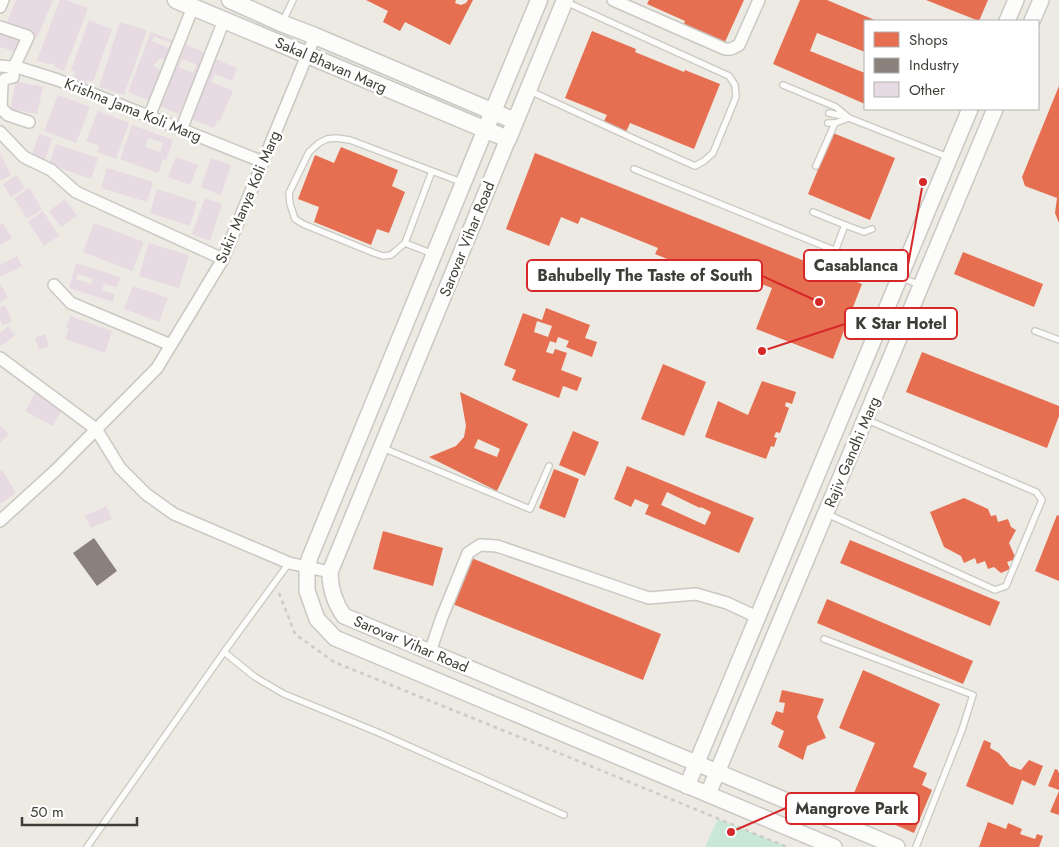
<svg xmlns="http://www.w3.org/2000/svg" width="1059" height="847" font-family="Jost,sans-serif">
  <rect width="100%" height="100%" fill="#eceae2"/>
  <path fill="#c8e7d5" d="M718 819 787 847H705Z"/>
  <g fill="#e76f51" fill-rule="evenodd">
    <path d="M366 0H456L455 3 461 5 466 3 468 0H473L450 45 405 22 400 31 383 22 388 11Z"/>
    <path d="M649 0H744L725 42 684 24 685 21 647 4Z"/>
    <path d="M800 0H827L877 21H865V52L817 33 810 51 865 73V104L773 64Z"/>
    <path d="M926 0H988L979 21Z"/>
    <path d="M592 31 636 49 635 52 684 72 685 70 720 84 694 149 630 123 626 132 603 123 607 115 565 98Z"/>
    <path d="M1059 86V223L1055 213 1057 198 1025 186 1022 177Z"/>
    <path d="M833 133 895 158 870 220 808 194Z"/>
    <path d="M341 147 398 170 392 186 405 192 389 233 377 229 371 245 314 222 319 207 298 199 315 155 334 163Z"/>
    <path d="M535 153 862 284 833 359 756 329 772 288 728 271 723 282 655 254 658 248 581 217 578 224 561 217 549 246 506 229Z"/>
    <path d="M963 252 1043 284 1034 307 954 274Z"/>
    <path d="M546 308 590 325 585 338 597 342 592 357 566 347 569 341 558 337 556 343 550 341 546 352 553 354 555 349 567 353 561 370 582 378 577 391 563 386 559 398 512 380 516 370 504 365 523 313 542 320ZM537 321 552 326 548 337 534 332Z"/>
    <path d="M922 352 1059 406V416L1047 448 906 392Z"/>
    <path d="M663 364 706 382 684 436 641 419Z"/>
    <path d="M762 381 796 392 792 404 786 402 785 406 789 408 780 433 776 432 774 437 777 438 774 447 771 446 766 459 705 437 718 401 748 415Z"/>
    <path d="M460 392 528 424 497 491 429 457 456 446 464 437 466 426ZM478 439 500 449 497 457 474 448Z"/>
    <path d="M573 431 599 442 585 476 559 465Z"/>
    <path d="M627 466 754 518 739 553 645 514 649 505 635 499 631 507 614 499ZM667 492 700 508 701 507 711 512 705 525 661 505Z"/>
    <path d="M554 469 579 479 565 518 539 508Z"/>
    <path d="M964 498 988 509 991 516 996 515 998 522 1008 519 1011 527 1016 530 1009 543 1016 559 1007 562 1010 569 1001 573 994 567 988 569 985 561 977 564 975 558 964 563 961 556 944 547 930 512Z"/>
    <path d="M1057 515 1059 516V581L1035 571Z"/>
    <path d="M383 531 443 548 433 586 373 569Z"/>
    <path d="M850 540 1000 602 990 626 840 563Z"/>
    <path d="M469 557 661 634 643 680 450 603Z"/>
    <path d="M827 599 973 661 963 684 817 623Z"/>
    <path d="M863 670 940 704 913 767 927 773 922 785 932 790 914 833 849 805 875 743 839 728Z"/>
    <path d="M782 690 824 699 817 717 826 738 807 746 803 760 778 747 784 731 771 724 776 711 783 713 785 703 779 702Z"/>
    <path d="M984 740 991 743 990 748 999 753 1010 766 1021 770 1029 760 1043 766 1035 786 1022 780 1013 805 966 786Z"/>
    <path d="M1055 769 1058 770V772H1059V790L1048 786Z"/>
    <path d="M1059 791V815L1050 812Z"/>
    <path d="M988 822 1006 829 1008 823 1022 829 1020 834 1035 839 1037 834 1043 836 1039 847H979Z"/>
  </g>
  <path fill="#8a817c" d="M94 538 117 571 97 586 73 553Z"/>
  <g fill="#e8dae3" fill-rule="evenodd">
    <path d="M16 0H53L37 38 6 25Z"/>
    <path d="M60 0H66L88 8 64 71 54 67 55 65 48 63 47 64 37 60Z"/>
    <path d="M89 20 112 29 93 82 87 80 86 83 73 78 75 72 71 70Z"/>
    <path d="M120 22 147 30 124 95 99 87Z"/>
    <path d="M0 29 25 41 18 52 0 47Z"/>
    <path d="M151 32 174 41 150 101 128 92ZM154 36 171 43 168 48 152 41ZM160 58 165 60 160 70 153 66Z"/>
    <path d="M186 44 205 53 196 75 199 76 187 105 183 104 179 114 160 106ZM182 59 197 65 193 73 179 67Z"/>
    <path d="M216 59 237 68 232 81 215 74 211 82 233 91 220 121 218 119 214 128 191 119Z"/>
    <path d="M16 81 43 87 37 114 10 109Z"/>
    <path d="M58 95 90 107 76 143 44 131Z"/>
    <path d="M98 111 129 123 116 159 97 152 100 146 86 141Z"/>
    <path d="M132 125 173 140 166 160 163 159 158 173 120 159ZM148 138 163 143 160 152 145 147Z"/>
    <path d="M39 134 52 138 45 160 32 155Z"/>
    <path d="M56 144 98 158 91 179 49 164Z"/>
    <path d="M0 153 11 175 0 181Z"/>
    <path d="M176 157 198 165 190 185 168 177Z"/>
    <path d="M211 158 231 165 221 195 201 187Z"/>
    <path d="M107 168 153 182 147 202 101 188Z"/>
    <path d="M17 175 25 188 11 197 3 184Z"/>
    <path d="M29 188 42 209 27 219 14 198Z"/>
    <path d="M157 189 197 202 190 226 150 213Z"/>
    <path d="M205 198 222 204 210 241 192 234Z"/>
    <path d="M65 199 77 216 61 227 49 211Z"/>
    <path d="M43 211 59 236 44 246 28 221Z"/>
    <path d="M3 223 12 238 0 245V225Z"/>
    <path d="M94 223 144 242 132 271 83 252Z"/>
    <path d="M149 243 189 255 179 288 139 276Z"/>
    <path d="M17 256 22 266 0 277V265Z"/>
    <path d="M76 263 120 277 117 287 104 284 102 290 115 294 113 302 69 288ZM78 274 93 279 91 284 76 279Z"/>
    <path d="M0 283 8 298 0 302Z"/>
    <path d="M133 286 168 298 159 322 124 309Z"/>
    <path d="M5 305 12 321 3 326 0 319V308Z"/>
    <path d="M70 316 112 331 105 353 65 339 69 329 66 328Z"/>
    <path d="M8 326 15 335 0 347V333Z"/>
    <path d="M45 334 49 346 39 350 35 338Z"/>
    <path d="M36 392 63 407 53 426 25 411Z"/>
    <path d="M0 426 9 434 0 443Z"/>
    <path d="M2 470 16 493 0 504V471Z"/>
    <path d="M106 506 112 519 91 528 85 516Z"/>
  </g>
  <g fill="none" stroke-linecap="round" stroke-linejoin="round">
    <g stroke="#cac8c2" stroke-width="8">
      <g id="service">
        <path d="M282 23 293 0"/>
        <path d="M783 85 836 107 849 118 948 157"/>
        <path d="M530 91 641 142 695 166 704 161 713 153 736 97 735 85 729 76 566 2"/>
        <path d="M829 113 847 117"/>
        <path d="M828 123H835L849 118"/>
        <path d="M816 166 835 123"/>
        <path d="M634 169 920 285"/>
        <path d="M432 171 405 243 391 255 383 256 374 253 303 224 295 219 290 204 289 193 309 152 319 143 327 139 336 138 350 140 461 182"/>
        <path d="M813 212 845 225"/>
        <path d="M405 243 433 254"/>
        <path d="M835 251 845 225 864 232 872 229"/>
        <path d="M1035 331 1059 340"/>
        <path d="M383 448 530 509 549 466"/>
        <path d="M827 514 995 590 1006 586 1042 500 1036 492 865 419"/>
        <path d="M824 639 973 695 962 730 916 847"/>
        <path d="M224 652 255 677 284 694 377 732 564 815"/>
        <path d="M87 847 224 652 289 563"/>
      </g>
    </g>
    <g stroke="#cac8c2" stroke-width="14">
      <g id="minor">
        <path d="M613 0 725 49H731L739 45 759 0"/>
        <path d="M0 7 3 0"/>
        <path d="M0 27 27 36 28 37 14 67 13 77 5 79 2 83 1 108 8 115 29 122"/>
        <path d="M0 66 20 68 58 80 263 162"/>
        <path d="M149 117 193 7"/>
        <path d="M181 130 224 20"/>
        <path d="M0 132 24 157 51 170 76 192 223 259"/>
        <path d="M54 285 71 303 171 345"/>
        <path d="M0 358 96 429 120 468 146 494 174 514 289 563 330 572"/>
        <path d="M0 521 56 470 157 368 223 259 315 36"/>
        <path d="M430 652 442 617 468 553 480 545 497 546 634 593 649 598 696 594 727 603 757 617"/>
      </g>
    </g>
    <g stroke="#cac8c2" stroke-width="18">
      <g id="tertiary">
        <path d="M1007 21 1016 0"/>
        <path d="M1032 21 1041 0"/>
        <path d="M485 130 310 557 307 567V591L317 619 335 638 834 847"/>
        <path d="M508 139 330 572C330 589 334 602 344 616L897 847"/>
        <path d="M687 786 970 109"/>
        <path d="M708 794 995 109"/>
      </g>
    </g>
    <g stroke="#cac8c2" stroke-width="19">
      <g id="secondary">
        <path d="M176 0 508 139 565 0"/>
        <path d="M230 0 281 23 315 36 515 121"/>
        <path d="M489 121 539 0"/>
      </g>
    </g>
    <path stroke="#cbcbc7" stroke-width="2.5" stroke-dasharray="4 4" stroke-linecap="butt" d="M279 593 295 634 334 662 549 749 787 847"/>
    <use href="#service" stroke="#fcfcfb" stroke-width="5.5"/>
    <use href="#minor" stroke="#fcfcfb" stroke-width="11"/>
    <use href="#tertiary" stroke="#fcfcfb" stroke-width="15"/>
    <use href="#secondary" stroke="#fcfcfb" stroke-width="16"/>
  </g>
  <g text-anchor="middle" stroke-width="5" stroke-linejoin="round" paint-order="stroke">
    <g font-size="15" fill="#3f3d37" stroke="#fff">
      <text transform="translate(331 65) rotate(23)" y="5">Sakal Bhavan Marg</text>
      <text transform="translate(133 110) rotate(22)" y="5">Krishna Jama Koli Marg</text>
      <text transform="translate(248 197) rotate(-67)" y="5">Sukir Manya Koli Marg</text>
      <text transform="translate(467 239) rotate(-68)" y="5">Sarovar Vihar Road</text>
      <text transform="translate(852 452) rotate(-67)" y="5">Rajiv Gandhi Marg</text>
      <text transform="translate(411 644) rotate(23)" y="5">Sarovar Vihar Road</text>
    </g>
  </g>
  <path fill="none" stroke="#d62828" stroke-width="2" d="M923 182L908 265M819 302L762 276M762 351L845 324M731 832L786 808"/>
  <g fill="#d62828" stroke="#fff" stroke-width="2">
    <circle cx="923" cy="182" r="5"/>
    <circle cx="819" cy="302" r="5"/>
    <circle cx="762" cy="351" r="5"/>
    <circle cx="731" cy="832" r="5"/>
  </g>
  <g fill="#fff" stroke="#d62828" stroke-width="2">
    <rect x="804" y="250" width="104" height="31" rx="5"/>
    <rect x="527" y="260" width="235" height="31" rx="5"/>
    <rect x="845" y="308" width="112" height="31" rx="5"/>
    <rect x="786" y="793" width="133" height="31" rx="5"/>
  </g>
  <g font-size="16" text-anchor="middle" font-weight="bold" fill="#3f3d37">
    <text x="856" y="271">Casablanca</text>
    <text x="645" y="281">Bahubelly The Taste of South</text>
    <text x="901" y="329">K Star Hotel</text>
    <text x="852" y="814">Mangrove Park</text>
  </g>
  <rect x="864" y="20" width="175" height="90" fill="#ffffff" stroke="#b2b1af"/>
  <rect x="874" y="32" width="25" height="15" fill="#e76f51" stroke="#b2b1af"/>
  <text x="909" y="45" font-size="15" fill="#3f3d37">Shops</text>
  <rect x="874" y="58" width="25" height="15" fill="#8a817c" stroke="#b2b1af"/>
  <text x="909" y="70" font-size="15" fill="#3f3d37">Industry</text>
  <rect x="874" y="82" width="25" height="15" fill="#e8dae3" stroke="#b2b1af"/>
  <text x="909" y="95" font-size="15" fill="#3f3d37">Other</text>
  <path d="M22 817v8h115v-8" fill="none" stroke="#3f3d37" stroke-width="2.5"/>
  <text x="30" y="817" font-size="15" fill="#3f3d37" stroke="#ffffff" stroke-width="4" paint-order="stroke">50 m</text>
</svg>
